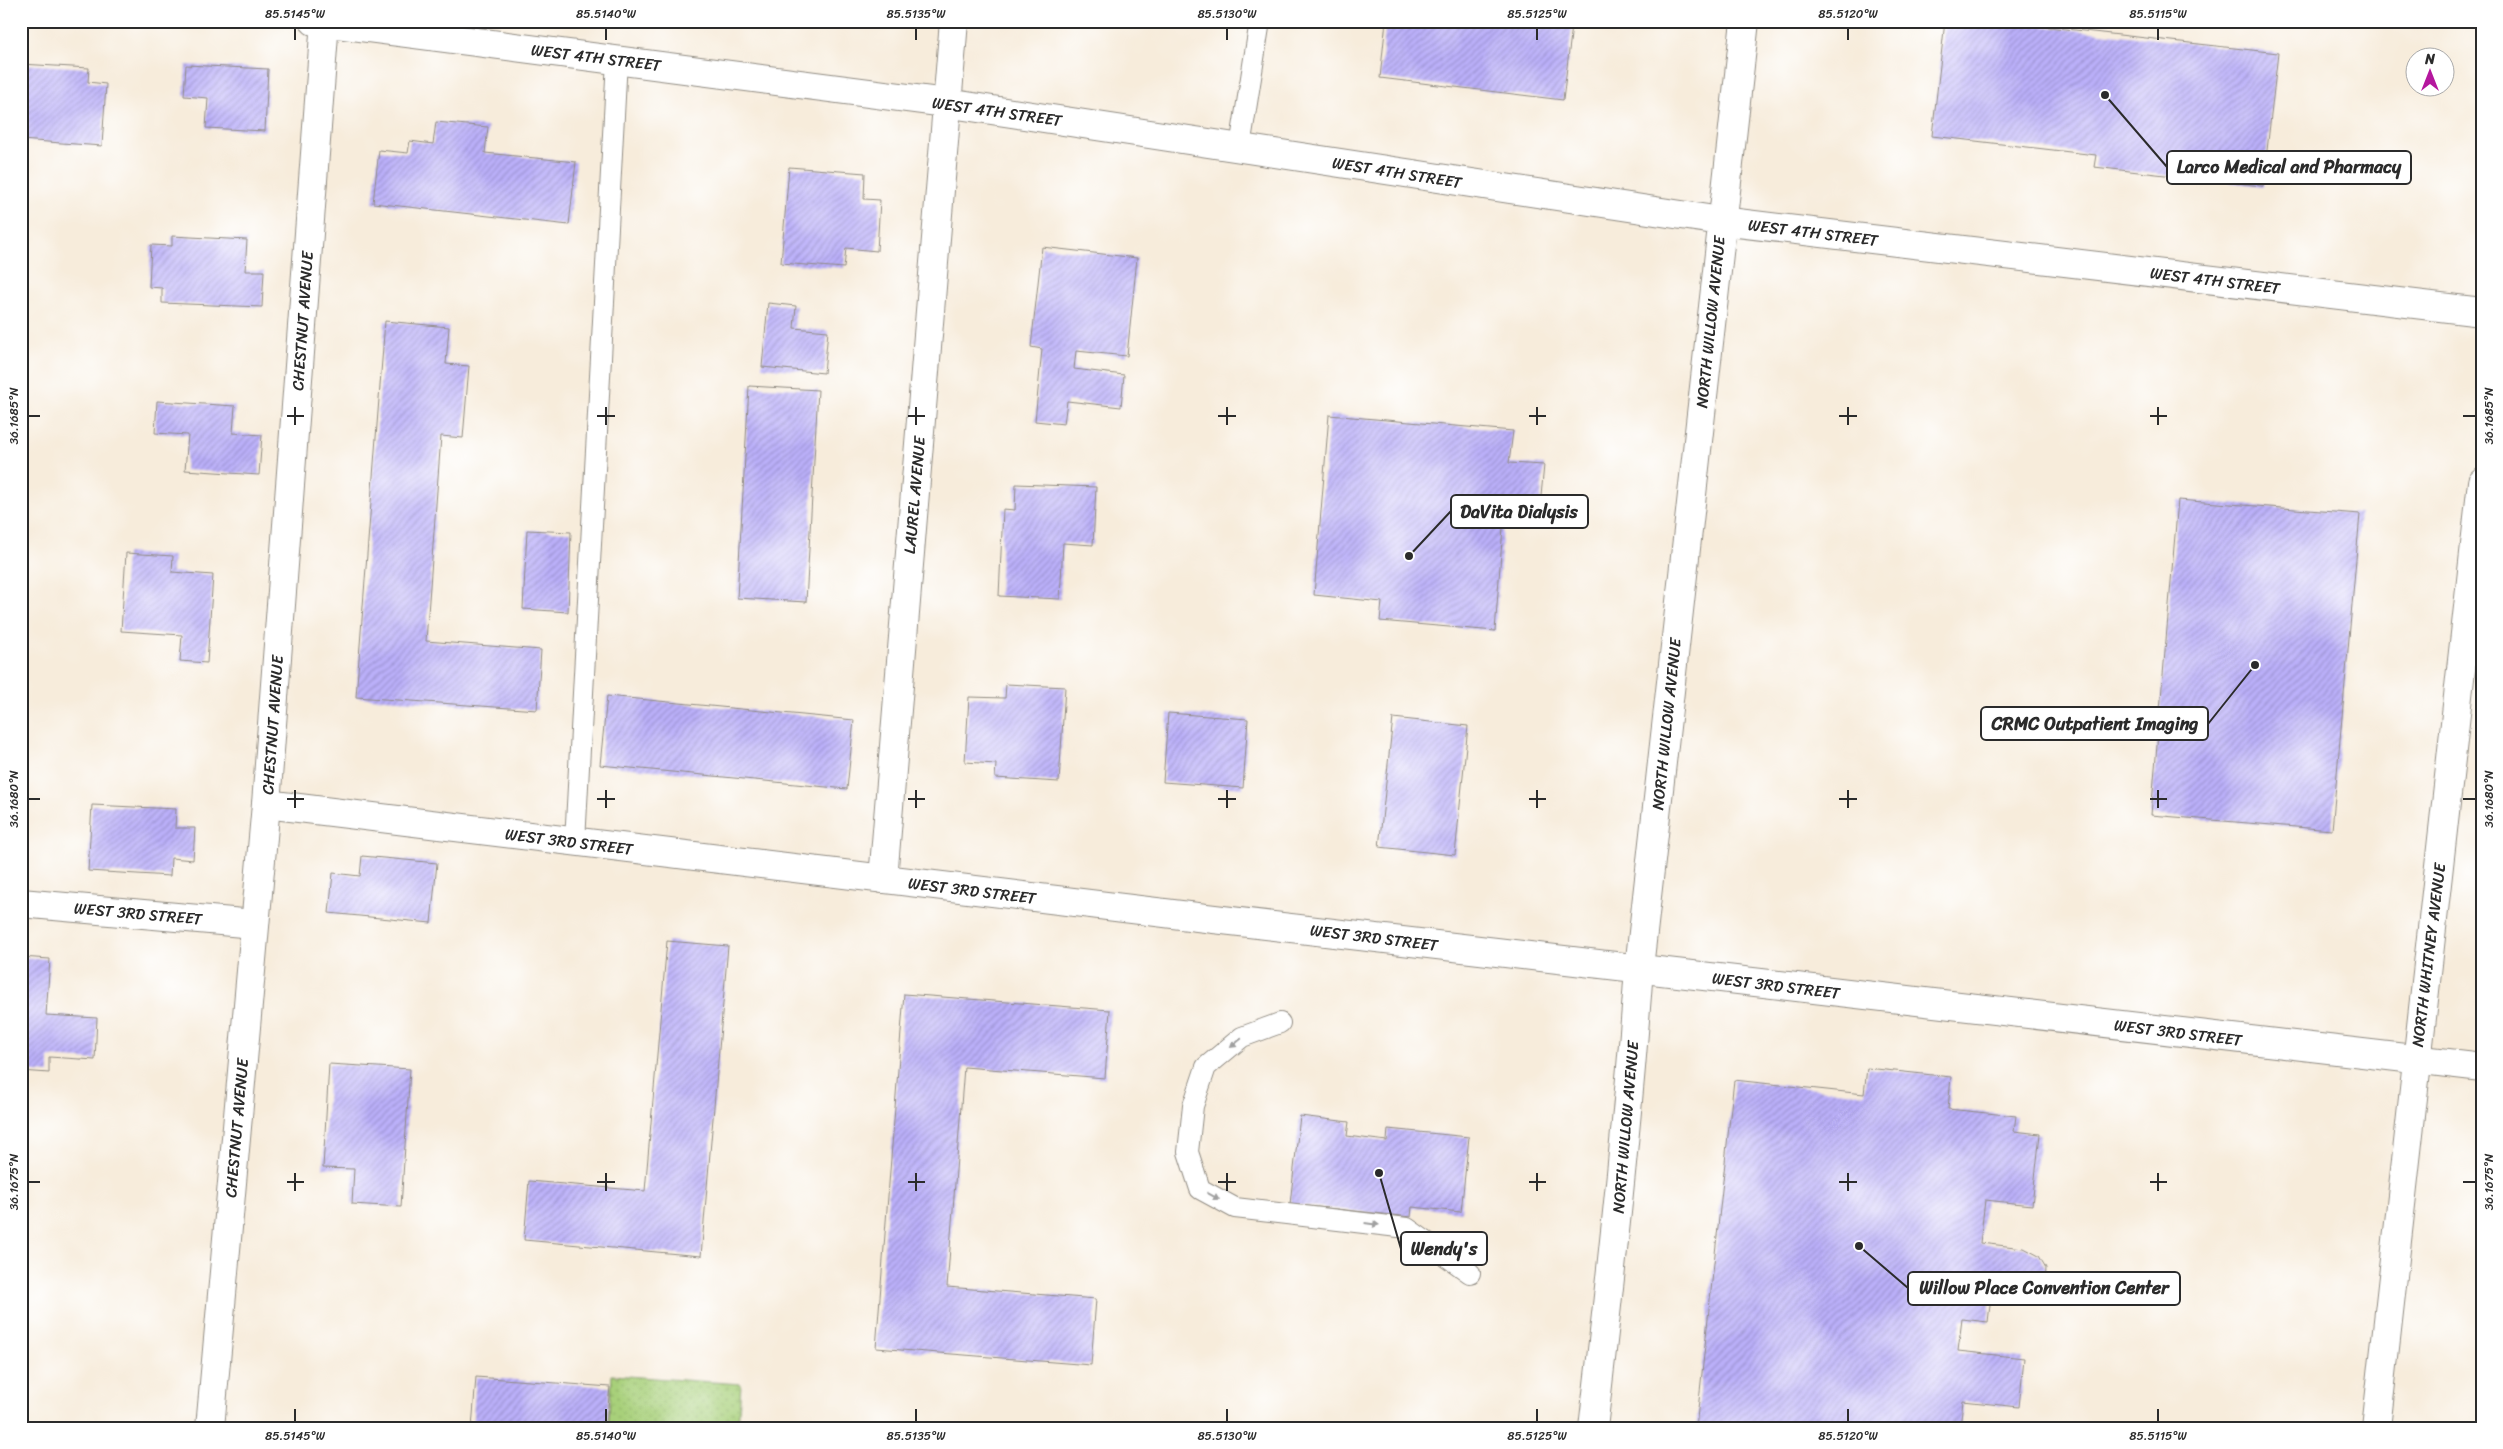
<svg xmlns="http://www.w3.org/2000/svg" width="2503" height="1449" font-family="Sriracha,sans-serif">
  <defs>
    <pattern id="park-dots" width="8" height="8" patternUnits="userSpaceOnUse" patternTransform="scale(1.25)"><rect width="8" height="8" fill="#a8d07a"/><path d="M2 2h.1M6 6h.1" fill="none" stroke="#91b36a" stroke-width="1.8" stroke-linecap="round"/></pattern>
    <pattern id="building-hatch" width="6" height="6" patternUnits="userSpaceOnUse" patternTransform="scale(1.25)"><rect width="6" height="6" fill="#bbb0fa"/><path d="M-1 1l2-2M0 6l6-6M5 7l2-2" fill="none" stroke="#988fcb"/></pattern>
  </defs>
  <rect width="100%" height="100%" fill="#fff"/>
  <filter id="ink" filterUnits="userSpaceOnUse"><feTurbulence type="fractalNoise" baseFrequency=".02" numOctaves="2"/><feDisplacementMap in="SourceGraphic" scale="10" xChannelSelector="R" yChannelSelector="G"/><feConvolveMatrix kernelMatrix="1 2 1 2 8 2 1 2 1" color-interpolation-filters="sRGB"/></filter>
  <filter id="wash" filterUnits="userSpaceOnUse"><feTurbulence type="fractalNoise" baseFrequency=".0096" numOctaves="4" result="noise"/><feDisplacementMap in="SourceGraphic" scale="20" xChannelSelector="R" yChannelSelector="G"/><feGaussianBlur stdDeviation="1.12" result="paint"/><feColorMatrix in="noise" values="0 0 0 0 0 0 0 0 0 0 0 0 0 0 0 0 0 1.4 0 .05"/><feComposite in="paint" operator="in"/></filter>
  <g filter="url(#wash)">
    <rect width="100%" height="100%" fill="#f7ecdb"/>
    <path fill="url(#park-dots)" stroke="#6a7e52" d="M612 1375 741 1384 738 1428H608Z"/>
    <g id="blocks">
      <g fill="url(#building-hatch)">
        <path d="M1386 21H1536L1572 26 1563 100 1380 78Z"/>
        <path d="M1945 21H1996L2278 53 2263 186 2094 167 2096 155 1932 136Z"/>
        <path d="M21 64 89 68 88 82 106 84 102 146 21 140Z"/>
        <path d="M186 65 268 69 265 131 206 128 208 98 184 96Z"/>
        <path d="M436 122 488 127 485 153 576 162 569 225 373 203 379 150 408 153 410 141 433 144Z"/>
        <path d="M789 167 865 173 864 199 880 200 877 251 846 248 844 268 781 263Z"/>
        <path d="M172 236 247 240 245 271H264L262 307 162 303V288L149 287 151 245 172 246Z"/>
        <path d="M1042 247 1137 258 1127 356 1076 351 1074 369 1124 375 1121 407 1067 401 1064 424 1035 421 1042 349 1031 347Z"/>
        <path d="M768 303 796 306 794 328 828 331 824 373 762 367Z"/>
        <path d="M385 321 449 327 446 364 469 366 463 438 441 436 426 641 541 650 537 710 356 697Z"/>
        <path d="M749 386 818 390 806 602 737 598Z"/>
        <path d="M157 401 235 406 233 433 262 435 259 475 185 470 188 435 155 433Z"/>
        <path d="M1329 415 1513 431 1509 463 1544 465 1539 517 1504 514 1495 631 1380 621 1382 602 1314 595Z"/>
        <path d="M1016 484 1096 487 1093 545 1063 543 1060 599 999 596 1003 509 1015 510Z"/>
        <path d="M2178 500 2360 514 2332 830 2151 815Z"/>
        <path d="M527 530 571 532 568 612 523 609Z"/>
        <path d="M126 553 173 556 172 572 213 575 207 663 180 661 182 635 121 631Z"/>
        <path d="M1006 684 1065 687 1059 782 995 778 996 764 965 762 969 697 1005 698Z"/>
        <path d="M607 696 854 720 847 789 600 765Z"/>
        <path d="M1168 713 1248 719 1243 788 1163 782Z"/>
        <path d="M1393 718 1468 726 1455 855 1379 847Z"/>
        <path d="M92 805 176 809 175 828H195L193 860 171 858 170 876 88 871Z"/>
        <path d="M362 856 437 863 431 923 329 913 333 873 360 876Z"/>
        <path d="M667 941 728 946 701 1256 524 1240 529 1181 645 1191Z"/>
        <path d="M21 957 50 959 46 1015 97 1018 95 1060 49 1057V1073L21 1071Z"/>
        <path d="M904 994 1110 1010 1105 1078 964 1067 947 1287 1096 1299 1091 1365 876 1348Z"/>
        <path d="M329 1064 410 1069 401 1207 352 1204 354 1169 323 1168Z"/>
        <path d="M1867 1068 1951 1077 1948 1109 2016 1116 2014 1131 2040 1134 2032 1205 1985 1200 1980 1243 2024 1248 2039 1256 2046 1268 2045 1286 2037 1296 2022 1299 1991 1296 1988 1322 1962 1319 1958 1351 2024 1358 2019 1407 1963 1401 1960 1428H1696L1734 1080 1864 1094Z"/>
        <path d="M1300 1116 1349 1122 1347 1136 1387 1141 1388 1129 1469 1137 1461 1212 1412 1207 1411 1217 1290 1204Z"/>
        <path d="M476 1377 610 1387 606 1428H472Z"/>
      </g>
    </g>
  </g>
  <g filter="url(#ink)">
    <use href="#blocks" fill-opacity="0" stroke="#918c83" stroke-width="1"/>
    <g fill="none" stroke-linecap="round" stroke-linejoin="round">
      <g stroke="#918c83" stroke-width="22">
        <g id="lane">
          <path d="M1240 147 1260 21"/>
          <path d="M575 842 617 60"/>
          <path d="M1280 1023 1242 1037 1206 1067 1193 1106 1188 1152 1200 1189 1235 1208 1407 1228 1470 1273"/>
        </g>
      </g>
      <g stroke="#918c83" stroke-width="30">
        <g id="street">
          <path d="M314 21 946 103 1721 221 2482 312"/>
          <path d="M266 804 1214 919 2482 1067"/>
          <path d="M883 879 954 21"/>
          <path d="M21 903 254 924"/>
          <path d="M210 1428 266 804 325 21"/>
          <path d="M2376 1428 2482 482"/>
        </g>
      </g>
      <g stroke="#918c83" stroke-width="30">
        <path id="secondary" d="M1593 1428C1611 1275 1628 1122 1639 968L1745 21"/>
      </g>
      <use href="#lane" stroke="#fff" stroke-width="20"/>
      <use href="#street" stroke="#fff" stroke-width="28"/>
      <use href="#secondary" stroke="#fff" stroke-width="28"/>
    </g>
    <defs><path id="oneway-solid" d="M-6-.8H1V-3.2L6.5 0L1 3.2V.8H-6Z" transform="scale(1.25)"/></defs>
    <g fill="#a0a0a0">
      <use href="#oneway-solid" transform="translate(1236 1043) rotate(141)"/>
      <use href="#oneway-solid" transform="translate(1213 1196) rotate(28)"/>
      <use href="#oneway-solid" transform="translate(1372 1224) rotate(7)"/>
    </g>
  </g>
  <path fill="none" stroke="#2b2b2b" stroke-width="2" d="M295 28V40M606 28V40M916 28V40M1227 28V40M1537 28V40M1848 28V40M2158 28V40M295 407V425M606 407V425M916 407V425M1227 407V425M1537 407V425M1848 407V425M2158 407V425M28 416H40M287 416H304M597 416H615M908 416H925M1218 416H1236M1529 416H1546M1839 416H1857M2150 416H2167M2463 416H2476M295 790V808M606 790V808M916 790V808M1227 790V808M1537 790V808M1848 790V808M2158 790V808M28 799H40M287 799H304M597 799H615M908 799H925M1218 799H1236M1529 799H1546M1839 799H1857M2150 799H2167M2463 799H2476M295 1173V1191M606 1173V1191M916 1173V1191M1227 1173V1191M1537 1173V1191M1848 1173V1191M2158 1173V1191M28 1182H40M287 1182H304M597 1182H615M908 1182H925M1218 1182H1236M1529 1182H1546M1839 1182H1857M2150 1182H2167M2463 1182H2476M295 1409V1422M606 1409V1422M916 1409V1422M1227 1409V1422M1537 1409V1422M1848 1409V1422M2158 1409V1422"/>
  <g text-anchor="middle" stroke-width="5" stroke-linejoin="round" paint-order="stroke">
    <g font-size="16" fill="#2b2b2b" stroke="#fff">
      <text transform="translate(596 57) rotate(7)" y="6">WEST 4TH STREET</text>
      <text transform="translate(997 111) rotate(8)" y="6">WEST 4TH STREET</text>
      <text transform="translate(1397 172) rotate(9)" y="6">WEST 4TH STREET</text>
      <text transform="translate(1813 232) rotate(7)" y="6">WEST 4TH STREET</text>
      <text transform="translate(2215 280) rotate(7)" y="6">WEST 4TH STREET</text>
      <text transform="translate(302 321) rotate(-86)" y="6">CHESTNUT AVENUE</text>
      <text transform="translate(1710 322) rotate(-84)" y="6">NORTH WILLOW AVENUE</text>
      <text transform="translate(914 495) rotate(-85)" y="6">LAUREL AVENUE</text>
      <text transform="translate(1666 724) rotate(-84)" y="6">NORTH WILLOW AVENUE</text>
      <text transform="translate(272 725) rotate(-86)" y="6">CHESTNUT AVENUE</text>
      <text transform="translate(569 841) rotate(7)" y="6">WEST 3RD STREET</text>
      <text transform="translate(972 890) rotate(7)" y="6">WEST 3RD STREET</text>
      <text transform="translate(138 913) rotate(5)" y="6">WEST 3RD STREET</text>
      <text transform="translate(1374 937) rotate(7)" y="6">WEST 3RD STREET</text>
      <text transform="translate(2428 955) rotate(-83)" y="6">NORTH WHITNEY AVENUE</text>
      <text transform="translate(1776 985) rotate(7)" y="6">WEST 3RD STREET</text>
      <text transform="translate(2178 1032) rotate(7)" y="6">WEST 3RD STREET</text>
      <text transform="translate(1625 1127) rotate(-85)" y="6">NORTH WILLOW AVENUE</text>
      <text transform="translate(236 1128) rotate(-85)" y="6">CHESTNUT AVENUE</text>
    </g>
  </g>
  <path fill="none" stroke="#2b2b2b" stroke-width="2" d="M2105 95L2167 167M1409 556L1451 511M2255 665L2208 724M1379 1173L1401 1249M1859 1246L1908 1288"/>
  <g fill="#2b2b2b" stroke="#fff" stroke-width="2">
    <circle cx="2105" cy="95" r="5"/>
    <circle cx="1409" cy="556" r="5"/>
    <circle cx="2255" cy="665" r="5"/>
    <circle cx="1379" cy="1173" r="5"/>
    <circle cx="1859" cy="1246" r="5"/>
  </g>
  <g fill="#fff" stroke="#2b2b2b" stroke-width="2">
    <rect x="2167" y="151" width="244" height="33" rx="5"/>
    <rect x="1451" y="495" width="137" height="33" rx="5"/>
    <rect x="1981" y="707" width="227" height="33" rx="5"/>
    <rect x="1401" y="1232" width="86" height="33" rx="5"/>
    <rect x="1908" y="1272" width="272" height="33" rx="5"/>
  </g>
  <g font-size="18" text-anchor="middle" font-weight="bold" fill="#2b2b2b">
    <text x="2289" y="173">Larco Medical and Pharmacy</text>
    <text x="1519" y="518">DaVita Dialysis</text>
    <text x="2095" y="730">CRMC Outpatient Imaging</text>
    <text x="1444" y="1255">Wendy's</text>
    <text x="2044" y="1294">Willow Place Convention Center</text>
  </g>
  <rect width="2503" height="1449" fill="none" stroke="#fff" stroke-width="55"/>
  <g transform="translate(2430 72)"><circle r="24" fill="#ffffff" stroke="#aaaaaa"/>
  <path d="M0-4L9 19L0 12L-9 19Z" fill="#b5179e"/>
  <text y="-8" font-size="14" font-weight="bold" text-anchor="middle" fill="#2b2b2b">N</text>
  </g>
  <rect x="28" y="28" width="2448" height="1394" fill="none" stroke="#2b2b2b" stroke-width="2"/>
  <g font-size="12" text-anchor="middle" fill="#2b2b2b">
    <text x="295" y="18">85.5145°W</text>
    <text x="606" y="18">85.5140°W</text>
    <text x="916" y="18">85.5135°W</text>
    <text x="1227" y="18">85.5130°W</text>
    <text x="1537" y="18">85.5125°W</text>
    <text x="1848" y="18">85.5120°W</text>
    <text x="2158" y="18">85.5115°W</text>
    <text transform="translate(14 416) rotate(-90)" y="4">36.1685°N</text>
    <text transform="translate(2489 416) rotate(-90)" y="4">36.1685°N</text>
    <text transform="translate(14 799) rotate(-90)" y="4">36.1680°N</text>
    <text transform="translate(2489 799) rotate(-90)" y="4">36.1680°N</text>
    <text transform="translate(14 1182) rotate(-90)" y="4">36.1675°N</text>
    <text transform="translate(2489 1182) rotate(-90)" y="4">36.1675°N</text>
    <text x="295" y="1440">85.5145°W</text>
    <text x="606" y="1440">85.5140°W</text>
    <text x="916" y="1440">85.5135°W</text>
    <text x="1227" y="1440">85.5130°W</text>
    <text x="1537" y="1440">85.5125°W</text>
    <text x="1848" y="1440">85.5120°W</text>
    <text x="2158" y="1440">85.5115°W</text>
  </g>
</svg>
